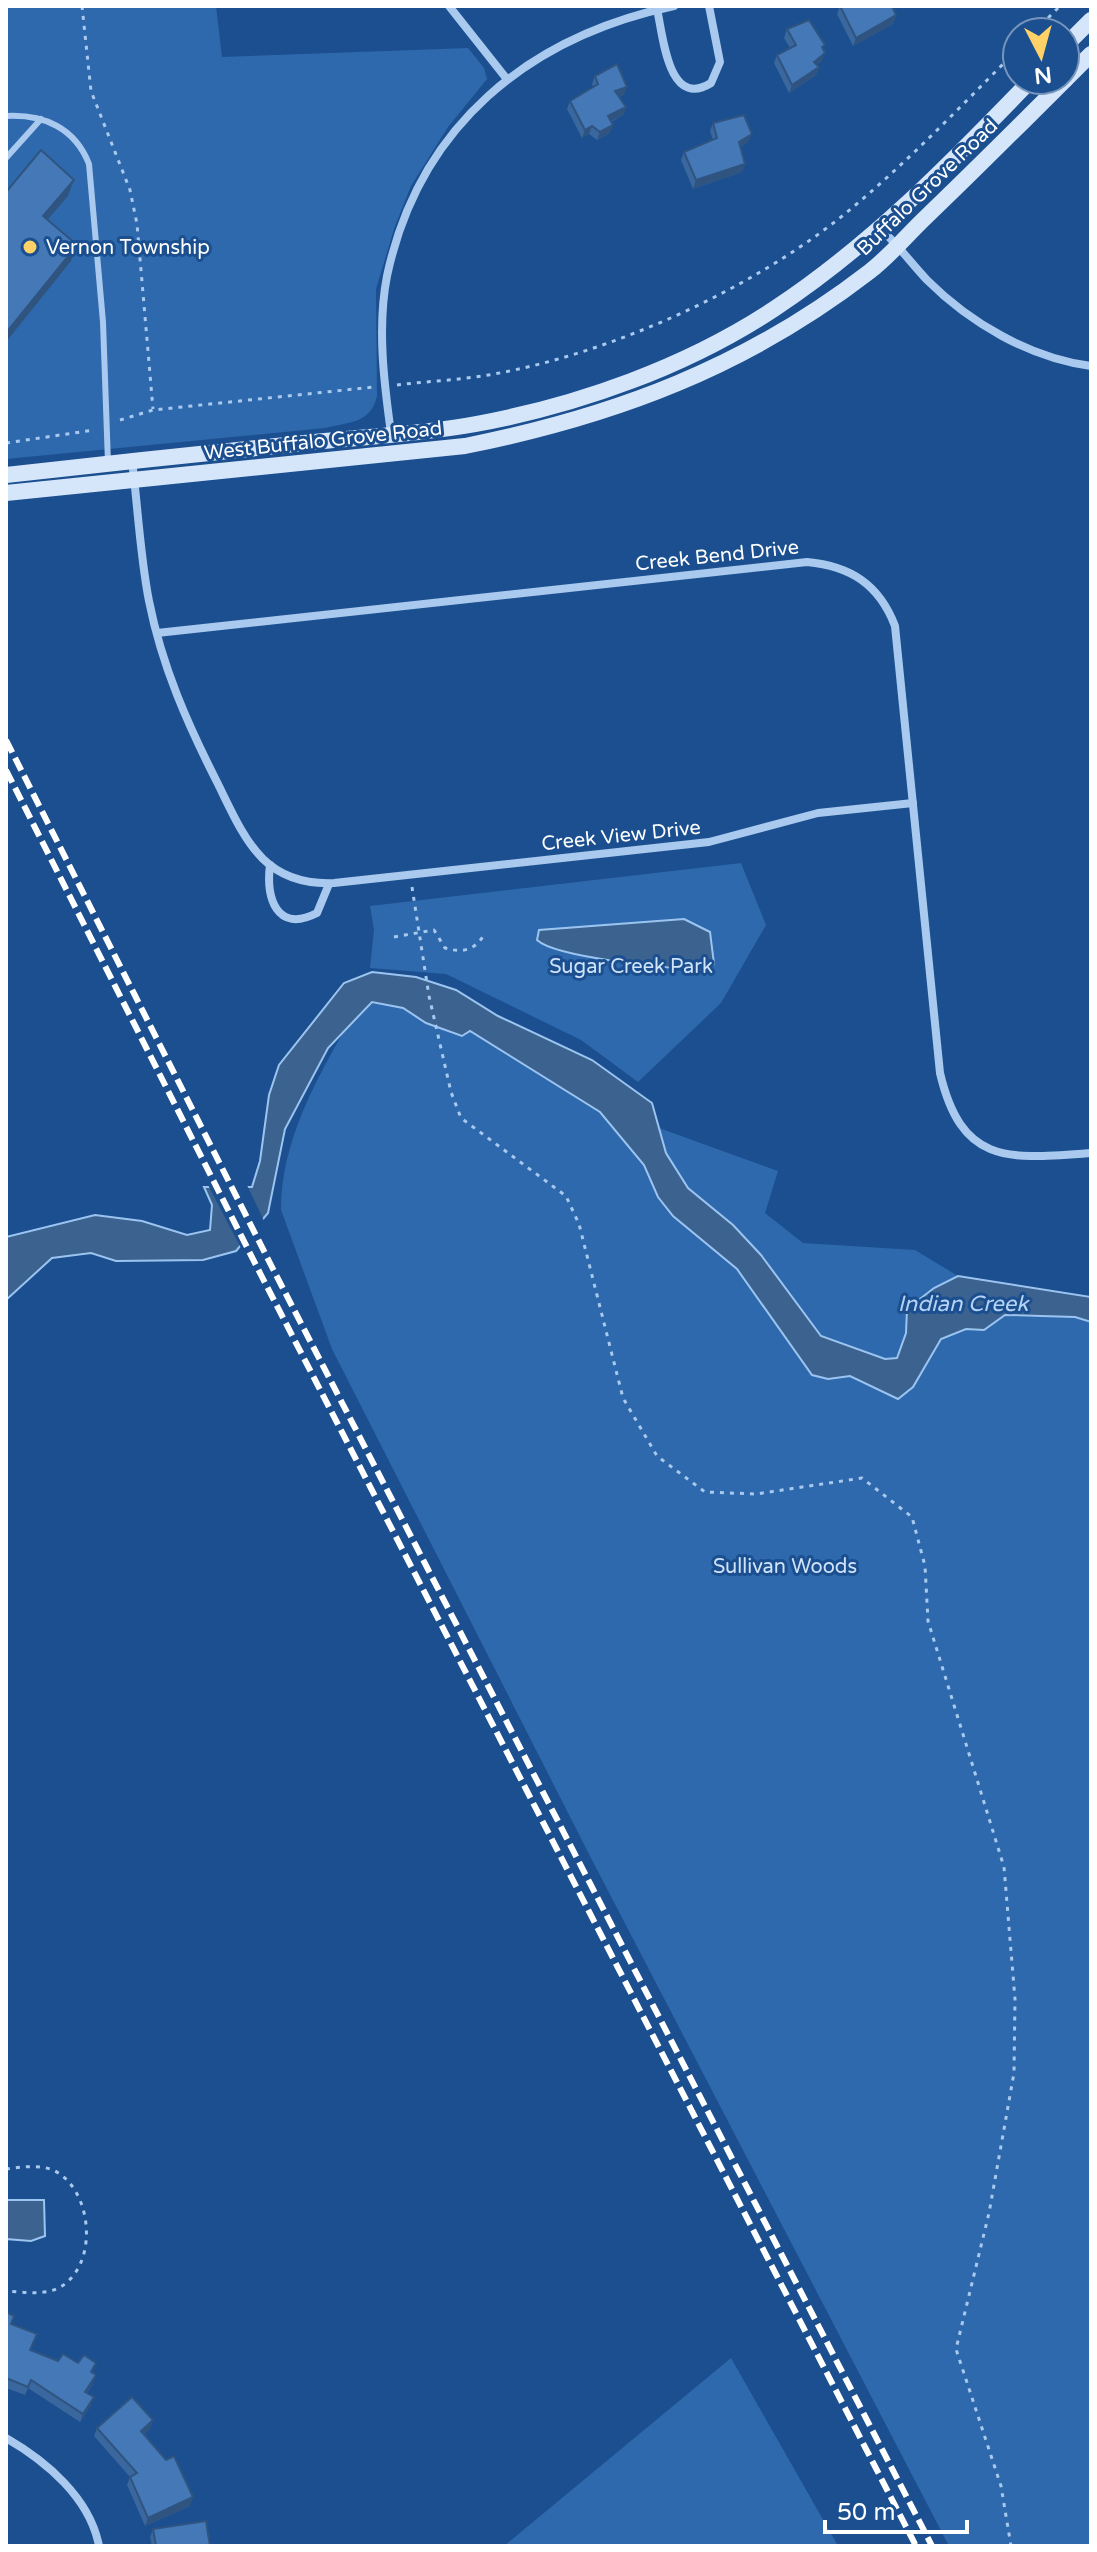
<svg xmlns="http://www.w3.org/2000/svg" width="1097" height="2552" font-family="'Varela Round',sans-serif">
  <rect width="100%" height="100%" fill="#1b4f8f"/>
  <g fill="#2e69ad">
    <path d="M6 6H216L222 57 468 48 484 68 487 79 448 127 411 186 395 226 376 289 377 396C371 423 350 422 325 428L6 459Z"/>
    <path d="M741 863 766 925 721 1003 638 1082 581 1040 446 974 370 968 374 930 370 906Z"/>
    <path d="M404 985 615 1112 778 1171 765 1213 803 1243 915 1250 958 1276 961 1316 1075 1317 1091 1322V2546H949L592 1860 332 1349 281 1210C281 1129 330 1057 368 989Z"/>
    <path d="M731 2358 838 2546H504Z"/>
  </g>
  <g fill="#3c6290" stroke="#9cc4f0" stroke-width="2">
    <path d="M684 919 710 932 714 964 705 970C675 969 556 958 537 940L539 930Z"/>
    <path d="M372 972 416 977 456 990 498 1016 592 1060 652 1103 666 1153 688 1188 733 1225 761 1255 821 1336 885 1359 897 1358 906 1333 907 1309 934 1288 958 1276 1091 1297V1322L1075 1317 1005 1315 984 1330 966 1329 941 1339 913 1387 898 1399 850 1376 828 1379 812 1375 737 1269 673 1216 658 1197 644 1165 600 1112 470 1031 462 1036 426 1023 403 1008 372 1002 328 1048 285 1129 268 1213 236 1251 203 1260 116 1261 91 1253 52 1258 6 1300V1237L95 1215 142 1221 187 1235 210 1230 212 1205 204 1187H252L260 1161 269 1095 279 1065 344 983Z"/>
    <path d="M6 2200H44L45 2236 31 2241 6 2239Z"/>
  </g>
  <path fill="#1b4f8f" d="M207 1183H246L265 1223 242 1250Z"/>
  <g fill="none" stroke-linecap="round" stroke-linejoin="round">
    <g stroke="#a9c9ee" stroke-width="3" stroke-dasharray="4 6" stroke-linecap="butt">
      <path d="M82 6 91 91 130 190 137 224 153 409"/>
      <path d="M1034 32 1060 6"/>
      <path d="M397 385C429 381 462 380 494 374 611 353 748 291 841 217 904 166 960 107 1017 50"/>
      <path d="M120 420 153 410 374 387"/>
      <path d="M6 443 94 430"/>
      <path d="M412 887 429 996 451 1092 461 1118 566 1196 579 1224 623 1398 657 1456 705 1492 756 1494 862 1478 912 1517 925 1566 928 1621 1004 1867 1015 1999 1014 2073 989 2213 956 2349 1001 2486 1011 2546"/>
      <path d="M394 937 434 930 445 948C462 953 474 951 484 935"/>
      <path d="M6 2169C21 2167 41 2164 55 2171 91 2190 98 2257 66 2283 50 2297 25 2292 6 2291"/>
    </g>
    <g stroke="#a9c9ee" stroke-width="6">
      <path d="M6 116C44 114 75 128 89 164L103 322 108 463"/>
      <path d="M6 158 41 119"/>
    </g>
    <g stroke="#a9c9ee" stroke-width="8">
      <path d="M449 6 506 78"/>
      <path d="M657 9C663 35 668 110 711 83L720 62 709 6"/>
      <path d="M881 229C898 245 911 263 927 280 970 323 1030 358 1091 366"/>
      <path d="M391 433C384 383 377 327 387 276 419 126 528 37 674 6"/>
      <path d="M132 461C138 508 140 555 149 601 162 667 188 725 218 784 245 839 263 886 334 883L709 842 818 813 913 803"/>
      <path d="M157 633 807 562C850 566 879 584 895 626L940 1073C962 1166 1009 1159 1091 1153"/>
      <path d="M270 865C266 897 276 934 317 913L329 884"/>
      <path d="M6 2438C46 2461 90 2498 99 2546"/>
    </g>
    <g stroke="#d6e6fa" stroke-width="16">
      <path d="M1065 46 1091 20"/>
      <path d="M1065 80 1091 54"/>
      <path d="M6 475C102 464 199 454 295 444 355 437 417 435 476 424 579 405 686 367 774 309 871 245 951 163 1031 80"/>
      <path d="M6 493 465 446C615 416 746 367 869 272 890 256 907 235 926 217 973 172 1019 126 1065 80"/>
    </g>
    <g stroke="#fff" stroke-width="6" stroke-dasharray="14 6" stroke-linecap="butt">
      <path d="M6 740 273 1269 932 2546"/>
      <path d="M6 770 261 1275 916 2546"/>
    </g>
  </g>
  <g fill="#3a679d">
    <path d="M840 6 896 15 893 24 853 46 837 14Z"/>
    <path d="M787 29 823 50 822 61 817 65 819 67 816 75 789 93 774 63 777 55 790 48 784 38Z"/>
    <path d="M595 76 624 95 619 97 626 107 623 115 611 122 610 133 597 140 589 134 582 138 567 109 570 101 593 87 592 84Z"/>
    <path d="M713 123 748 142 740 147 745 164 742 172 693 189 681 160 684 152 713 140 710 131Z"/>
    <path d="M6 2312 11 2324 31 2350 93 2373V2384L87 2393 91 2405 80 2422 28 2388 25 2395 6 2388Z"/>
    <path d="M97 2428 150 2429 144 2434 190 2506 145 2526 127 2485 130 2477 94 2436Z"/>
    <path d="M153 2529 210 2546H152L150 2537Z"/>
  </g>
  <g fill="#305480">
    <path d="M896 15 893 24 853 46 856 38Z"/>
    <path d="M825 53 822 61 811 70 814 62Z"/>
    <path d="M819 67 816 75 789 93 792 85Z"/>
    <path d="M627 87 624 95 612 99 615 91Z"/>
    <path d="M626 107 623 115 605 124 608 116Z"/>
    <path d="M613 125 610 133 597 140 600 132Z"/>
    <path d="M592 126 589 134 582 138 585 130Z"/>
    <path d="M752 134 748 142 736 150 739 142Z"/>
    <path d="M745 164 742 172 693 189 696 180Z"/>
    <path d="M74 180 68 196 37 232 43 216Z"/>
    <path d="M77 245 71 261 6 342V333Z"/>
    <path d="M96 2375 93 2384 82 2400 85 2392Z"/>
    <path d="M94 2397 91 2405 80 2422 83 2414Z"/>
    <path d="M153 2420 150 2429 138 2439 141 2431Z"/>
    <path d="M193 2497 190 2506 145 2526 148 2518Z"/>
  </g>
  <g fill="#4478b7" stroke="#305480" stroke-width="2">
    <path d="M840 6H892L896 15 856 38Z"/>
    <path d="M809 20 825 45 822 47 825 53 814 62 819 67 792 85 777 55 796 45 787 29Z"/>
    <path d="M617 64 627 87 615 91 626 107 608 116 613 125 600 132 592 126 585 130 570 101 598 84 595 76Z"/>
    <path d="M744 115 752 134 739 142 745 164 696 180 684 152 717 138 713 123Z"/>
    <path d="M41 150 74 180 43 216 77 245 6 333V192Z"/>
    <path d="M6 2312 14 2316 11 2324 37 2334 30 2350 58 2361 63 2354 78 2363 84 2355 96 2363 91 2372 96 2375 85 2392 94 2397 83 2414 31 2380 28 2387 6 2378Z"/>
    <path d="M132 2397 153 2420 141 2431 166 2460 174 2456 193 2497 148 2518 130 2477 137 2473 97 2428Z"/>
    <path d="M206 2521 210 2546H156L153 2529Z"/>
  </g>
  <circle fill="#ffd166" stroke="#1b4f8f" stroke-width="3" cx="30" cy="247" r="8"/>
  <g text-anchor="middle" stroke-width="6" stroke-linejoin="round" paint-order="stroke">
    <g font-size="20" fill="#fff" stroke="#1b4f8f">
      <text transform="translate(927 187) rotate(-44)" y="7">Buffalo Grove Road</text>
      <text transform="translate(323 440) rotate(-6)" y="7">West Buffalo Grove Road</text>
      <text transform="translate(717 555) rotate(-6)" y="7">Creek Bend Drive</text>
      <text transform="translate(621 835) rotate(-6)" y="7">Creek View Drive</text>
    </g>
    <g font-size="20" fill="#fff" stroke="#1b4f8f" text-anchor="start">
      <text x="46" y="254">Vernon Township</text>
    </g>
    <g font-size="20" fill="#cfe3fa" stroke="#1b4f8f">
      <text x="631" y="973">Sugar Creek Park</text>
      <text x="785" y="1573">Sullivan Woods</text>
    </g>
    <g font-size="22" font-style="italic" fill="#b5d3f5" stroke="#1b4f8f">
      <text x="963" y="1311">Indian Creek</text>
    </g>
  </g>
  <rect width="1097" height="2552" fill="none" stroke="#ffffff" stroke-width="16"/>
  <g transform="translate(1041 56) rotate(174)"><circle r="38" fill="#1b4f8f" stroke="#7695bc" stroke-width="2"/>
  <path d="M0-6L14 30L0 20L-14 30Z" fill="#ffd166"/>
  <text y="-12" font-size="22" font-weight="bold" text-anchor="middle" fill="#ffffff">N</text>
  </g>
  <path d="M825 2520v12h142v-12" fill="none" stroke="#ffffff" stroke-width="4"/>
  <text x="837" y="2520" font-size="24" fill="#ffffff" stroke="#1b4f8f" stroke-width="6" paint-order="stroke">50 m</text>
</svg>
